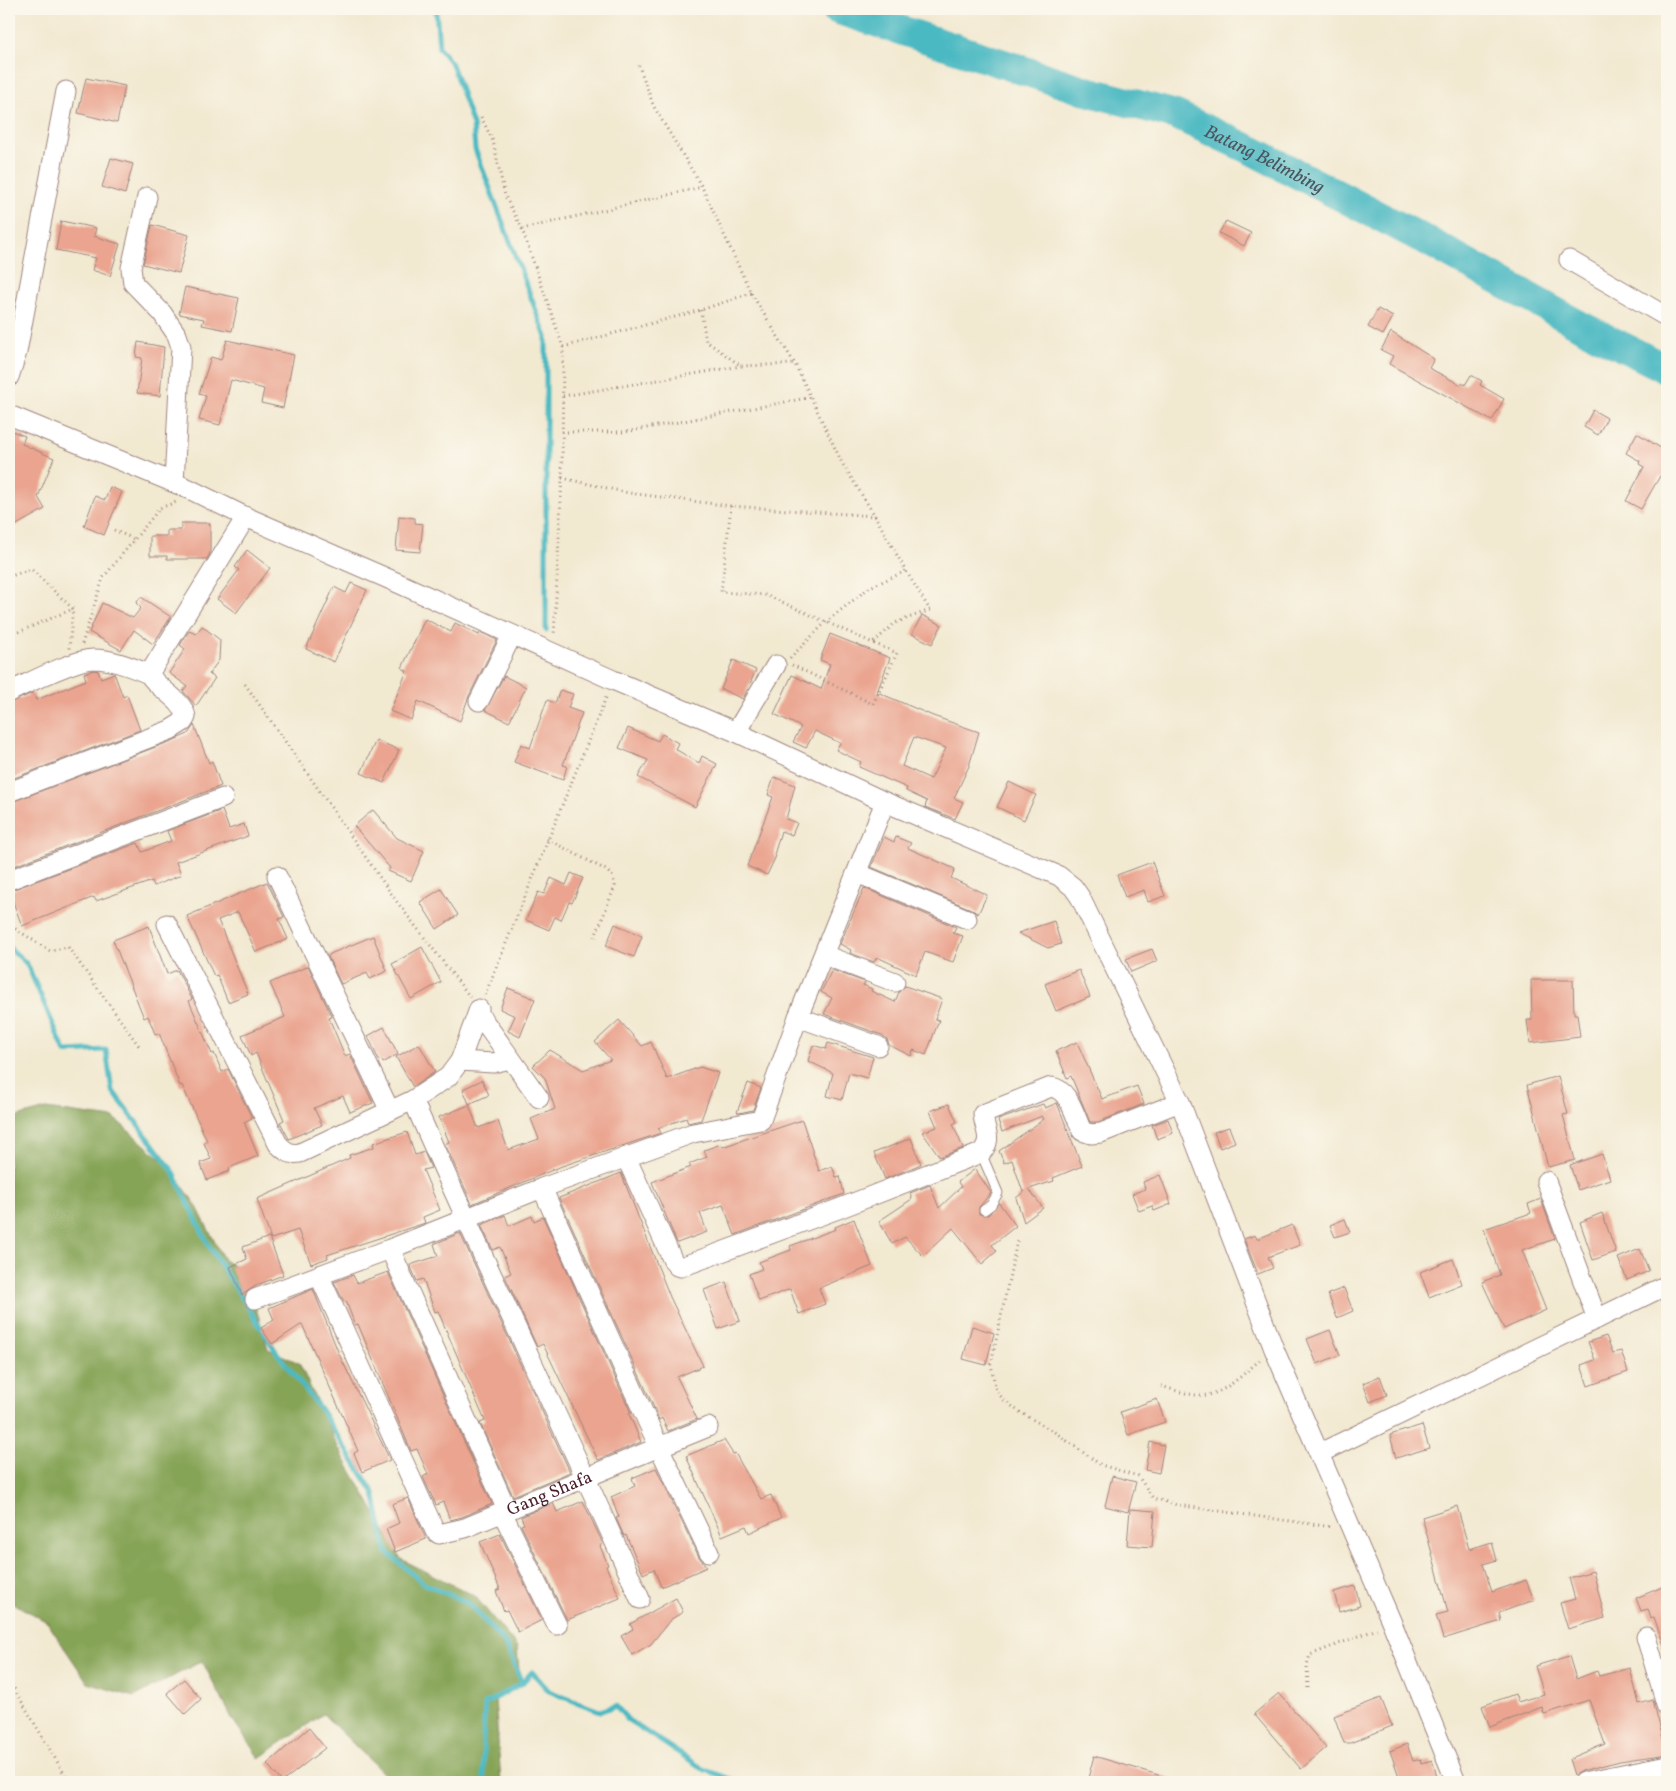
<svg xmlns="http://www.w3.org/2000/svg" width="1676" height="1791" font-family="Vollkorn,serif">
  <rect width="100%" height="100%" fill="#fbf7ec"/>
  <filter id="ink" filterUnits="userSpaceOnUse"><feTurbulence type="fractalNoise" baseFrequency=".02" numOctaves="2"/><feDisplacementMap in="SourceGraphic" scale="10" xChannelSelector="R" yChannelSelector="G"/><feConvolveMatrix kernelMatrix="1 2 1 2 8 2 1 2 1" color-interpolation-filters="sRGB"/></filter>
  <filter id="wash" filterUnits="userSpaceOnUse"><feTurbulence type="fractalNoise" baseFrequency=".0096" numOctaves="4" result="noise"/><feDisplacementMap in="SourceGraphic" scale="20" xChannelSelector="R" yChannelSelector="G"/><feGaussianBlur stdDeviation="1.12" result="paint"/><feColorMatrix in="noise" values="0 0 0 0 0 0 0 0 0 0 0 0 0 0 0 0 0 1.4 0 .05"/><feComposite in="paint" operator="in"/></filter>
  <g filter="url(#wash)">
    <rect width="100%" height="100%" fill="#f2e9d1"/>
    <path fill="#86a457" stroke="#686241" d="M46 1109 114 1118 168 1165 196 1205 224 1260 246 1274 268 1349 299 1363 339 1449 401 1559 475 1596 517 1647 520 1683H522L495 1699 501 1782H392L323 1714 259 1758 233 1720 202 1661 134 1697 88 1683 47 1622 9 1601V1119Z"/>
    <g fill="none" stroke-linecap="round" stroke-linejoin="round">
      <g stroke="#4bb9c2" stroke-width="5">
        <path d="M436 9 439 48 452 64 473 125 475 149 546 337V630"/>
        <path d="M9 947 27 964 65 1052 106 1050 112 1090 173 1171 209 1246 277 1353 321 1410 374 1493 386 1551 423 1583 468 1603 505 1643 522 1683 532 1672 549 1691 576 1702 600 1711 616 1706 628 1720 705 1770 740 1782"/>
        <path d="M484 1782 483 1736 485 1704 522 1683"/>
      </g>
      <path stroke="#4bb9c2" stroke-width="30" id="s1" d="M836 9 1083 90 1176 115 1255 152 1431 243 1581 326 1667 369"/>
    </g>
    <g id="blocks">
      <g fill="#eaa48f" fill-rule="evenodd">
        <path d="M86 78 125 86 117 123 78 113Z"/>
        <path d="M111 158 133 164 125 194 102 187Z"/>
        <path d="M61 221 96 228 94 236 120 244 110 276 92 270 96 258 56 250Z"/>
        <path d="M1226 221 1251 233 1244 246 1219 233Z"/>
        <path d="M152 225 189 235 179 273 143 264Z"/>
        <path d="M185 287 239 298 232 331 202 325 204 319 179 314Z"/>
        <path d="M1378 309 1393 317 1383 335 1368 327Z"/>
        <path d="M1391 332 1434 359 1429 368 1461 385 1462 383 1465 385 1471 375 1482 381 1480 385 1504 399 1492 421 1389 364 1393 356 1381 350Z"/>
        <path d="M227 340 294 355 283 408 261 403 264 389 231 380 220 425 199 420 206 396 199 394 211 357 221 360Z"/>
        <path d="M138 342 164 347 160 396 137 393 142 358 136 357Z"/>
        <path d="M1593 410 1607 418 1598 435 1584 427Z"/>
        <path d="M9 430 25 436 22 444 54 458 38 497 45 509 13 527 9 520Z"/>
        <path d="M1637 433 1667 452V480L1660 476 1641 509 1626 501 1644 467 1639 464 1640 461 1626 453Z"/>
        <path d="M110 487 122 492 104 535 84 526 95 496 105 500Z"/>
        <path d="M399 516 415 518V523L423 524 420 552 396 550Z"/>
        <path d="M181 523H210V553L207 559H167V556H150V536H167V530H181Z"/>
        <path d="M247 550 270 568 236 613 217 599 239 570 235 567Z"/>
        <path d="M351 583 367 590 334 662 306 649 334 587 346 593Z"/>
        <path d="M141 597 171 617 153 644 134 630 121 650 89 632 102 603 133 618 141 608 136 603Z"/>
        <path d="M922 615 942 625 932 644 912 634Z"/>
        <path d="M425 619 451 632 455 623 479 635 480 632 497 640 469 696 460 721 418 701 411 720 390 711 407 671 402 668Z"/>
        <path d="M202 626 220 640 219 660 209 674 215 678 196 706 183 691 187 686 169 673 185 649 180 645 189 631 196 634Z"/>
        <path d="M830 634 890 658 877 692 933 716 979 732 969 766 954 798 963 802 955 819 925 807 927 801 906 791 907 788 859 767 861 762 836 750 840 743 815 731 806 748 793 742 801 727 774 714 792 675 821 689 830 664 820 660ZM914 737 946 748 931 779 902 766Z"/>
        <path d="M733 660 756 670 743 699 721 689Z"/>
        <path d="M94 670 98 671 101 678 114 673 123 697 127 695 140 730 9 780V703L33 693 36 700 86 680 84 673Z"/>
        <path d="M504 676 526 687 509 722 485 710Z"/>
        <path d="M560 690 573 694 568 708 582 713 563 765 567 766 563 780 514 762 521 744 530 748 547 700 555 703Z"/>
        <path d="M194 725 209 763 212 761 221 786 9 868V803L174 740 188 734Z"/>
        <path d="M628 728 658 741 662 734 678 743 675 749 699 763 702 756 717 764 695 807 638 777 648 760 619 748Z"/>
        <path d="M376 740 399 750 384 783 361 773Z"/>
        <path d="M774 777 795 785 786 819 797 823 792 835 781 831 774 855 776 856 767 875 747 866 773 797 768 795Z"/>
        <path d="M1009 782 1036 795 1024 820 997 807Z"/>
        <path d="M222 810 229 829 244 824 248 836 176 862 181 875 154 886 152 881 96 901 94 897 22 926 9 891 138 843 142 852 171 841 167 831Z"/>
        <path d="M373 810 397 838 424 851 411 881 388 871 390 868 354 826Z"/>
        <path d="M884 837 894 842 896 837 911 843 908 848 955 869 951 878 987 895 978 914 971 909 871 867Z"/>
        <path d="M1152 862 1165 896 1148 902 1144 890 1125 897 1117 875Z"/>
        <path d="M571 873 583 878 572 903 569 902 561 920 555 917 549 930 526 920 538 892 544 894 551 878 566 885Z"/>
        <path d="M267 882 284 917 279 919 288 939 256 952 238 912 218 920 248 994 228 1002 217 975 214 976 187 916Z"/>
        <path d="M864 888 956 927 953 933 963 936 953 962 925 952 916 975 877 957 874 962 850 953 851 950 840 944Z"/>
        <path d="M441 889 458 915 437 929 420 902Z"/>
        <path d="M1054 921 1061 944 1048 948 1018 933Z"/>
        <path d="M615 924 642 936 634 957 606 946Z"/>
        <path d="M149 926 167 974 177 970 192 999 189 1001 212 1054 214 1053 222 1072 228 1069 252 1118 244 1122 258 1156 229 1168 230 1171 207 1180 200 1163 211 1159 204 1143 207 1141 182 1085 180 1086 159 1033 155 1034 148 1016 144 1018 113 940Z"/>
        <path d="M373 936 387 971 370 979 367 973 341 984 328 957 330 954Z"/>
        <path d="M422 947 441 982 411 999 392 964Z"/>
        <path d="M1152 949 1157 961 1131 972 1126 959Z"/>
        <path d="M308 966 332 1017 329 1018 345 1056 350 1054 373 1103 350 1112 343 1096 314 1108 322 1125 289 1139 280 1122 284 1120 256 1053 251 1056 242 1035 285 1017 270 983Z"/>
        <path d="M832 970 865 982 863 985 872 989 871 991 895 1002 899 992 905 986 942 999 935 1019 939 1020 926 1055 913 1050 911 1056 889 1045 887 1039 882 1035 824 1014 832 998 821 992Z"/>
        <path d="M1079 970 1090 997 1056 1011 1045 984Z"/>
        <path d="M1531 980H1573L1574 1014H1577L1580 1037 1530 1043 1527 1020H1532Z"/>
        <path d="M508 988 535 999 520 1037 508 1031 515 1016 500 1009Z"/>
        <path d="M619 1020 642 1046 651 1042 667 1079 700 1067 718 1073 701 1120 688 1123 686 1118 658 1128 661 1133 562 1166 472 1204 445 1144 449 1142 439 1117 469 1105 478 1128 498 1121 508 1150 539 1139 531 1119 555 1109 545 1078 533 1066 550 1050 583 1070 611 1060 595 1042Z"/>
        <path d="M384 1027 398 1054 383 1063 382 1060 379 1061 368 1036Z"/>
        <path d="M1077 1042 1102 1099 1137 1086 1144 1104 1098 1122H1090L1071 1076 1067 1078 1056 1051Z"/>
        <path d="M828 1043 873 1057 867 1078 849 1073 842 1100 827 1096 833 1073 808 1061 813 1045 826 1049Z"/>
        <path d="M419 1044 435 1072 413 1087 396 1057Z"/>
        <path d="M1558 1076 1568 1114 1563 1115 1575 1160 1548 1167 1527 1085Z"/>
        <path d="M482 1080 489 1095 469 1104 463 1089Z"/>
        <path d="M748 1083 761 1088 753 1110 739 1113 737 1112Z"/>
        <path d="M1057 1103 1082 1166 1053 1178 1054 1181 1029 1189 1043 1208 1024 1222 1016 1198 1025 1191 1023 1192 1012 1160 1004 1163 999 1151 1044 1119 1042 1116 1002 1132 998 1120 1043 1104 1045 1108Z"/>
        <path d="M949 1104 957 1122 953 1124 963 1148 940 1157 922 1132 937 1127 930 1111Z"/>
        <path d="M1168 1119 1173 1133 1157 1139 1152 1125Z"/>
        <path d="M802 1120 819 1171 832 1166 836 1177 840 1176 844 1194 735 1235 723 1205 700 1213 707 1232 677 1243 652 1182 691 1167 689 1164 707 1157 704 1150 721 1144 722 1147Z"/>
        <path d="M1229 1127 1235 1142 1220 1148 1214 1132Z"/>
        <path d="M407 1132 415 1155 424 1152 431 1168 423 1170 440 1210 423 1217 425 1223 327 1255 328 1258 311 1264 298 1230 271 1239 257 1199 350 1158 349 1155 374 1147 373 1143Z"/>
        <path d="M911 1138 921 1164 885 1179 874 1153Z"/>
        <path d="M1602 1154 1610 1179 1578 1190 1570 1165Z"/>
        <path d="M975 1169 991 1193 979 1207V1214L988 1215 999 1203 1016 1226 992 1245 997 1251 982 1264 953 1228 923 1256 905 1237 892 1244 879 1221 912 1199 910 1193 930 1185 939 1208 961 1187 958 1182Z"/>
        <path d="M621 1173 670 1297 703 1366 677 1377 697 1419 668 1431 662 1418 659 1420 656 1412 559 1198Z"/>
        <path d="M1160 1175 1171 1204 1154 1211 1152 1206 1139 1211 1132 1194 1145 1189 1143 1182Z"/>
        <path d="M1541 1199 1555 1239 1522 1250 1546 1310 1504 1329 1482 1282 1500 1275 1484 1229 1531 1213 1528 1204Z"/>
        <path d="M1602 1213 1616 1252 1593 1260 1580 1222Z"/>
        <path d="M505 1215 509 1226 532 1216 534 1221 543 1217 631 1413 629 1414 641 1442 598 1460 543 1344 537 1347 505 1276 511 1273 500 1247 493 1250 481 1225Z"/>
        <path d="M854 1219 872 1266 819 1288 825 1304 799 1314 790 1289 759 1301 749 1274 762 1269 759 1262 791 1250 790 1246 836 1229 835 1227Z"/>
        <path d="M1345 1219 1350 1232 1335 1237 1330 1225Z"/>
        <path d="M1292 1225 1300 1245 1268 1257 1273 1268 1258 1274 1244 1239 1255 1235 1257 1239Z"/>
        <path d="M460 1233 570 1472 513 1496 480 1423 485 1421 438 1311 435 1312 423 1279 417 1281 410 1265 438 1256 434 1244Z"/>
        <path d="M269 1237 283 1275 257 1285 242 1295 230 1267 247 1259 243 1247Z"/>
        <path d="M1640 1249 1649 1271 1627 1280 1618 1258Z"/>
        <path d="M1453 1259 1462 1284 1429 1297 1420 1272Z"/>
        <path d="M388 1272 492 1504 462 1517 450 1520 443 1502 436 1505 423 1477 428 1474 417 1449 411 1451 358 1324 355 1325 346 1301 344 1302 334 1282 353 1275 357 1283Z"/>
        <path d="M726 1282 740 1321 718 1329 704 1290Z"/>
        <path d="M1344 1288 1353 1311 1337 1318 1328 1294Z"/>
        <path d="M313 1289 339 1354 390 1460 362 1472 354 1453 358 1451 302 1324 272 1344 261 1328 274 1320 269 1308Z"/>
        <path d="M972 1326 994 1333 986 1365 963 1359Z"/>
        <path d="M1330 1330 1340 1355 1317 1364 1307 1339Z"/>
        <path d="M1606 1336 1613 1353 1621 1351 1628 1372 1588 1386 1581 1365 1595 1360 1588 1342Z"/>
        <path d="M1380 1376 1387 1395 1370 1402 1363 1383Z"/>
        <path d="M1157 1399 1165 1422 1128 1435 1120 1412Z"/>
        <path d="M1422 1425 1429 1448 1396 1458 1390 1435Z"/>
        <path d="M724 1440 733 1454 735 1453 761 1499 771 1495 781 1518 749 1533 746 1526 722 1536 686 1456Z"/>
        <path d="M1150 1442 1164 1445 1159 1473 1145 1470Z"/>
        <path d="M656 1468 699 1557 707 1567 661 1587 654 1569 643 1574 626 1535 624 1536 616 1518 619 1517 611 1497 635 1486 632 1478Z"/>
        <path d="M1112 1476 1136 1482 1128 1512 1105 1506Z"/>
        <path d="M408 1498 426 1539 395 1552 386 1529 399 1523 392 1504Z"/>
        <path d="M583 1501 603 1544 600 1546 608 1565 606 1566 620 1598 567 1620 521 1525 524 1524 521 1517 553 1503 557 1512Z"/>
        <path d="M1457 1506 1469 1549 1492 1542 1497 1560 1483 1564 1492 1592 1526 1580 1534 1600 1499 1613 1501 1621 1443 1639 1436 1615 1448 1612 1422 1517Z"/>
        <path d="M1130 1509 1155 1511 1152 1547 1127 1545Z"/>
        <path d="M500 1534 542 1620 518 1632 507 1610 504 1611 496 1591 500 1589 480 1542Z"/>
        <path d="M1593 1571 1605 1618 1568 1629 1560 1603 1575 1599 1569 1578Z"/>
        <path d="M1667 1585V1649H1665L1654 1617 1651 1619 1648 1609 1641 1611 1636 1598Z"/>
        <path d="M1355 1586 1360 1606 1339 1612 1334 1592Z"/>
        <path d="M676 1598 683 1612 670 1620 651 1644 632 1655 621 1636 633 1629 630 1624Z"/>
        <path d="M1569 1656 1576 1679 1597 1671 1599 1676 1630 1668 1639 1704 1653 1700 1667 1754 1620 1761 1581 1771 1574 1775 1569 1759 1605 1744 1589 1700 1544 1714 1542 1707 1490 1727 1482 1706 1515 1694 1518 1702 1544 1694 1535 1666Z"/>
        <path d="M184 1679 201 1699 185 1714 167 1693Z"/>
        <path d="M1279 1693 1326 1748 1301 1769 1254 1714Z"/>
        <path d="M1381 1698 1392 1726 1350 1743H1344L1334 1716Z"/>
        <path d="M309 1728 325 1748 282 1782 267 1764Z"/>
        <path d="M1407 1744 1413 1761 1421 1759 1422 1763 1432 1760 1439 1782H1401L1390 1751Z"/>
        <path d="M1094 1756 1172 1779V1782H1087Z"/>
      </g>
    </g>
  </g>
  <g filter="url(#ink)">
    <use href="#blocks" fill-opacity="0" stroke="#9e847e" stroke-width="1"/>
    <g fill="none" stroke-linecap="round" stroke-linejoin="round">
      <g stroke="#9e847e" stroke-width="11">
        <path id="lane" d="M981 1153 998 1193 991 1205 984 1210"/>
      </g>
      <g stroke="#9e847e" stroke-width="21">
        <g id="street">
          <path d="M147 197 131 268 133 283 162 313 177 335 181 347 174 483"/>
          <path d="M1569 260 1667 317"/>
          <path d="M9 377 17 352 66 91"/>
          <path d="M9 415 187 488 246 517 398 583 613 680 736 732 885 802 1059 876 1073 887 1080 897 1180 1102 1274 1349 1392 1623 1456 1782"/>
          <path d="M9 692C29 683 72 660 93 659 113 659 131 667 149 674"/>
          <path d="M479 701 512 635"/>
          <path d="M736 732 776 665"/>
          <path d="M9 792 170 730 183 722 186 717C183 699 158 690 149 674L246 517"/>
          <path d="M857 873 967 919"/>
          <path d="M277 876 390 1111"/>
          <path d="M9 880 223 798"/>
          <path d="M167 924 278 1144C286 1152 290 1155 300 1153L413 1100 448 1077 460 1061 479 1009"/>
          <path d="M824 955 895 982"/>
          <path d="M479 1014 539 1098"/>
          <path d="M798 1017 878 1046"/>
          <path d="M460 1061 493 1063 510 1059"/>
          <path d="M413 1100C486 1268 567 1432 640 1599"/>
          <path d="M626 1157 673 1261 677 1266 681 1267 838 1209 981 1153C994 1139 984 1130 983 1114L1051 1087C1069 1089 1075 1116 1082 1131L1091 1134 1101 1133 1180 1102"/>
          <path d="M1546 1181 1597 1319"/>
          <path d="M390 1249 507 1510"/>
          <path id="s2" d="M319 1275 435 1531 439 1534 465 1528 659 1447 542 1188"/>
          <path d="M255 1299 390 1249 542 1188 693 1133 761 1120 798 1017 885 802"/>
          <path d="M708 1427 659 1447 709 1552"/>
          <path d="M1320 1453 1667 1285"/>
          <path d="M502 1512 557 1625"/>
          <path d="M1646 1637 1667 1707"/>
          <path d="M1583 1782 1667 1765"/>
        </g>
      </g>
      <g stroke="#9e847e" stroke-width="3" stroke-dasharray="1 4" stroke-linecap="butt">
        <path d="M481 117 493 141 505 196 522 229 563 347 562 478 554 636"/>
        <path d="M522 229 702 187"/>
        <path d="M701 310 706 341 741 366 795 364"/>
        <path d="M563 347 701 310 751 293"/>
        <path d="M563 396 741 366"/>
        <path d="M562 432H625L812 397"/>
        <path d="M562 478 629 493 731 506 875 516 842 463 795 364 751 293 702 187 654 107 638 63"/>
        <path d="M731 506 721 592 766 595 873 643 895 623 930 610 906 571"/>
        <path d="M114 530 136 540"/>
        <path d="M9 575 11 576 31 569 73 609 69 649"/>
        <path d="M9 636 73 609"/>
        <path d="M82 644 103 578 160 508 176 502"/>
        <path d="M790 658 827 621 870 587 906 571 875 516"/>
        <path d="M792 665 873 704 897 653 873 643"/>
        <path d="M245 684 397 902 470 997"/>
        <path d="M547 839 606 870 613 877 615 886 595 937"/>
        <path d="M11 926 50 951 68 947 139 1046"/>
        <path d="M485 995 607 695"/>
        <path d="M1017 1241 991 1364 996 1391 1004 1400 1018 1411 1056 1433 1101 1465 1138 1476 1153 1498 1177 1505 1332 1527"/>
        <path d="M1161 1386C1175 1390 1192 1397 1207 1395 1227 1392 1245 1372 1260 1360"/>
        <path d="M9 1680 69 1782"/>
        <path d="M1308 1688 1307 1665 1310 1655 1377 1629"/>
      </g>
      <use href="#lane" stroke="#fff" stroke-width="9"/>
      <use href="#street" stroke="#fff" stroke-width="19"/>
    </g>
  </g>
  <g text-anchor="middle" stroke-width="5" stroke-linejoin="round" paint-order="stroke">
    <g font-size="18" fill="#4a1f2b" stroke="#fbf7ec">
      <text dy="6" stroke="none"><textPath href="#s2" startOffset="404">Gang Shafa</textPath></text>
    </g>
    <g font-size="19" font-style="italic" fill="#4a5560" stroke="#fbf7ec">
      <text dy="7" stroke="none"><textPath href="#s1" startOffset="455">Batang Belimbing</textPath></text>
    </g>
  </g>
  <rect width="1676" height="1791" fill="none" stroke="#fbf7ec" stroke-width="30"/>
</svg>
